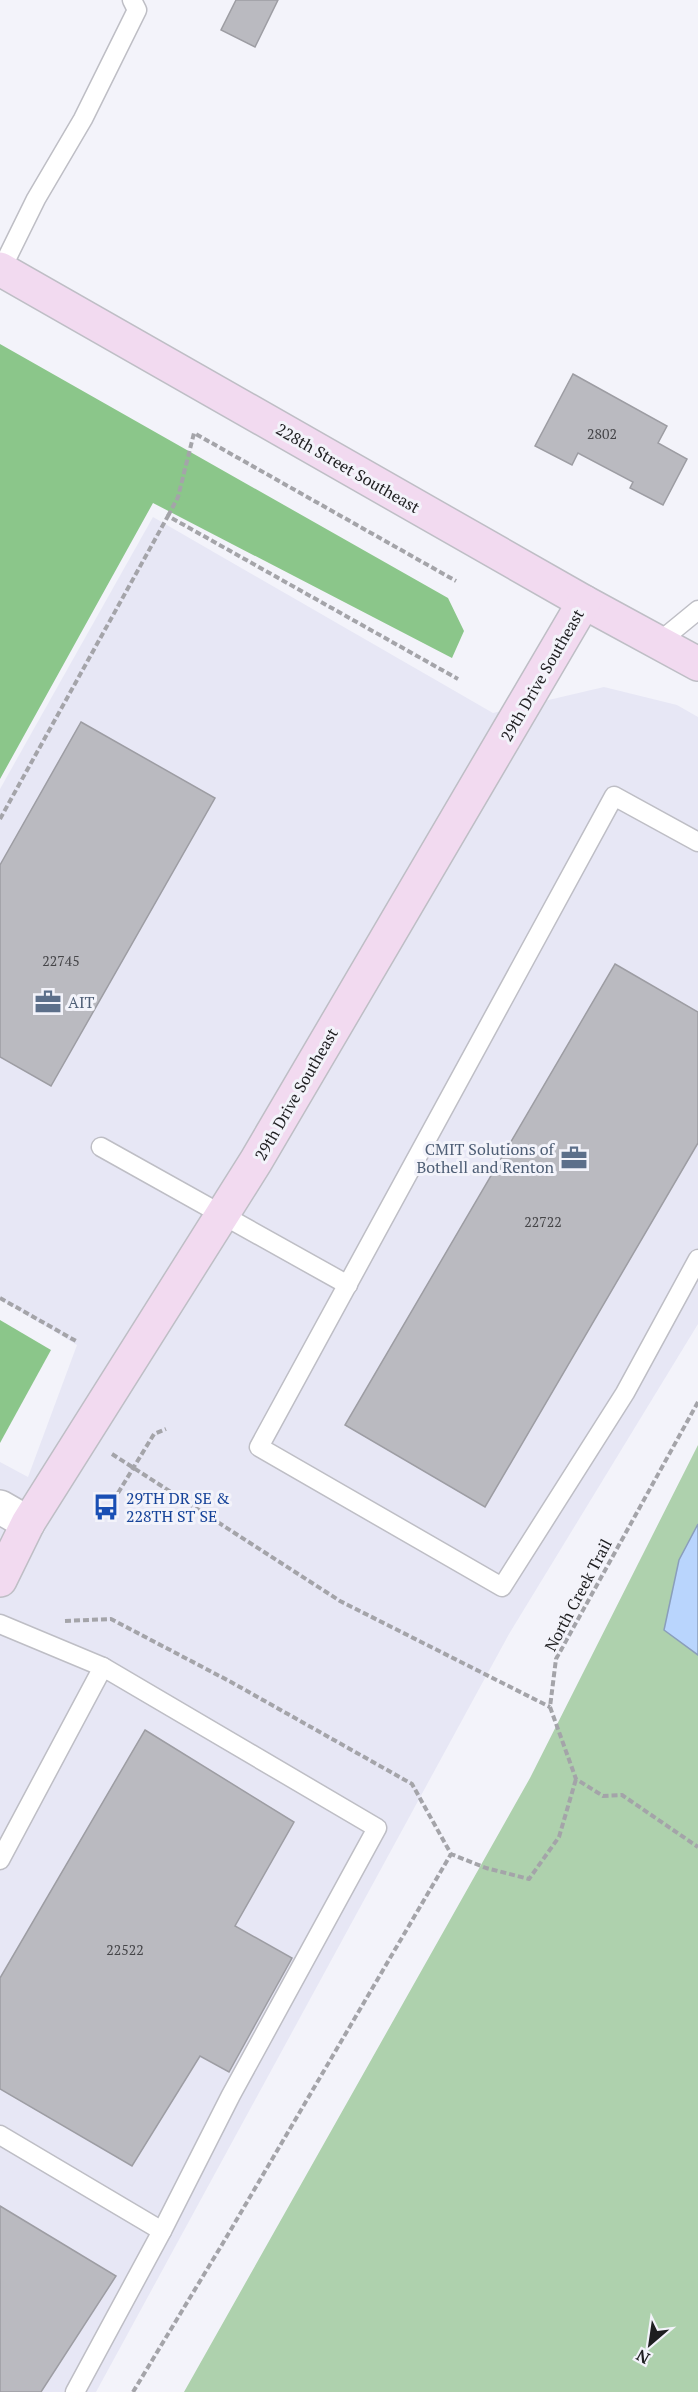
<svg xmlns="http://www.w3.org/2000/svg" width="698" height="2392" font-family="'PT Serif',serif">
  <rect width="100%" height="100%" fill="#f3f3fa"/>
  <path fill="#e7e7f5" d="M153 517 493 713 604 687 677 705 698 717V1324L509 1634 96 2392H0V1462L28 1477 77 1345 0 1299V789Z"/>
  <path fill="#aed1ad" d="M698 1445V2392H184L530 1778Z"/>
  <g fill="#8bc68a">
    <path d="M0 344 448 598 464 631 452 658 153 503 0 779Z"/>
    <path d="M0 1320 51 1350 0 1443Z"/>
  </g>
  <path fill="#b9d5fd" stroke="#8a9ebb" stroke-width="1.5" d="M698 1524V1655L664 1630 679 1560Z"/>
  <g fill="#babac0" stroke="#9d9da3" stroke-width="1.5">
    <path d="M236 0H278L255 47 221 30Z"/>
    <path d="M573 374 667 426 658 443 687 459 663 505 630 488 633 482 578 453 572 465 535 446Z"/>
    <path d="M81 722 215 798 51 1086 0 1057V865Z"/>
    <path d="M615 964 698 1012V1143L485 1507 345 1425Z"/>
    <path d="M145 1730 294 1822 235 1926 292 1958 229 2072 200 2056 132 2166 0 2089V1978Z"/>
    <path d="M0 2206 116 2276 41 2392H0Z"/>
  </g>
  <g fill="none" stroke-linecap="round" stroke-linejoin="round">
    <g stroke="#bebec5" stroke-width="21">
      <g id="lane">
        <path d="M1 270 36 199 83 119 137 10 132 0"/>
        <path d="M659 642 698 610"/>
        <path d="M698 842 614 796 259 1447 502 1587 625 1393 698 1259"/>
        <path d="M101 1147 348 1285"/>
        <path d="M0 1624 103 1667"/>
        <path d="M0 1860 103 1667 377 1828 231 2095 162 2231"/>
        <path d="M0 2135 162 2231 75 2392"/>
      </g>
    </g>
    <g stroke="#bebec5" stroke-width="36">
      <path id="street" d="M0 1507 28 1523"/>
    </g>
    <g stroke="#bebec5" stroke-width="36">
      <g id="secondary">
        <path d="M0 269 584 602 698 664"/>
        <path d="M0 1580 28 1523 256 1161 584 602"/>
      </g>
    </g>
    <g stroke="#a4a4a9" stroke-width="4" stroke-dasharray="6 3" stroke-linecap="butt">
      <path d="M168 516 178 497 194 433 456 581"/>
      <path d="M0 819 168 516 458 679"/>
      <path d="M0 1298 76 1341"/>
      <path d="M698 1402 556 1659 550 1707 576 1779 603 1796 622 1795 698 1847"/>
      <path d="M112 1454 340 1601 550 1707"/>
      <path d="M118 1493 154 1434 166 1429"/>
      <path d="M65 1621 111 1619 231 1682 412 1784 451 1854 486 1868 529 1879 559 1837 576 1779"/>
      <path d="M133 2392 223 2243 451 1854"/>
    </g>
    <use href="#lane" stroke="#fff" stroke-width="18"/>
    <use href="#street" stroke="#fff" stroke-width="33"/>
    <use href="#secondary" stroke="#f2daf0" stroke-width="33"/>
  </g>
  <defs>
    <g id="office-bare" transform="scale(2.07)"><path d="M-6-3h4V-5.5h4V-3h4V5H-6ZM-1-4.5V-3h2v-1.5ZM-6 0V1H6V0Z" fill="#5c6f8a" stroke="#f3f3fa" stroke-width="2.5" paint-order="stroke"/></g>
    <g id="bus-bare" transform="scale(2.07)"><path d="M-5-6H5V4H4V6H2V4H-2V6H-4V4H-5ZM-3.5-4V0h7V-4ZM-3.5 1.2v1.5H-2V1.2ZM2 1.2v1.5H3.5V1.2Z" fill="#1a4fb4" stroke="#f3f3fa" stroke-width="2.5" paint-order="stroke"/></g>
  </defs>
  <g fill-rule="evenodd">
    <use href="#office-bare" x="48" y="1002"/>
    <use href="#office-bare" x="574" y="1158"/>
    <use href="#bus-bare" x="106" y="1507"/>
  </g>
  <g text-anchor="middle" stroke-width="6" stroke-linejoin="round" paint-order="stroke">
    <g font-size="14" fill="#454548">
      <text x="602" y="439">2802</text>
      <text x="61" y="966">22745</text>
      <text x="543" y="1227">22722</text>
      <text x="125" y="1955">22522</text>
    </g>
    <g font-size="16" fill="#1e1e20" stroke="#f3f3fa">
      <text transform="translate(348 468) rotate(30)" y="6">228th Street Southeast</text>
      <text transform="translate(542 675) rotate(-60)" y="6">29th Drive Southeast</text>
      <text transform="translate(296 1094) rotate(-60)" y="6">29th Drive Southeast</text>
      <text transform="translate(578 1595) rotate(-62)" y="6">North Creek Trail</text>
    </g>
    <g font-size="16" fill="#4e5e75" stroke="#f3f3fa" text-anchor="start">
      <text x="68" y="1008">AIT</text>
      <text x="554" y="1155" text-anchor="end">CMIT Solutions of<tspan x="554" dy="18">Bothell and Renton</tspan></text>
    </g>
    <g font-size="16" fill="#164399" stroke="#f3f3fa" text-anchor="start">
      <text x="126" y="1504">29TH DR SE &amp;<tspan x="126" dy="18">228TH ST SE</tspan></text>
    </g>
  </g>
  <g transform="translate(650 2344) rotate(209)" stroke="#f3f3fa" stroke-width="4.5" paint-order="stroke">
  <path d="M0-4.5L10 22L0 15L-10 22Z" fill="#1e1e20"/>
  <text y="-9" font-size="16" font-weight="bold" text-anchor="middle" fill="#1e1e20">N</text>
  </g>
</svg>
